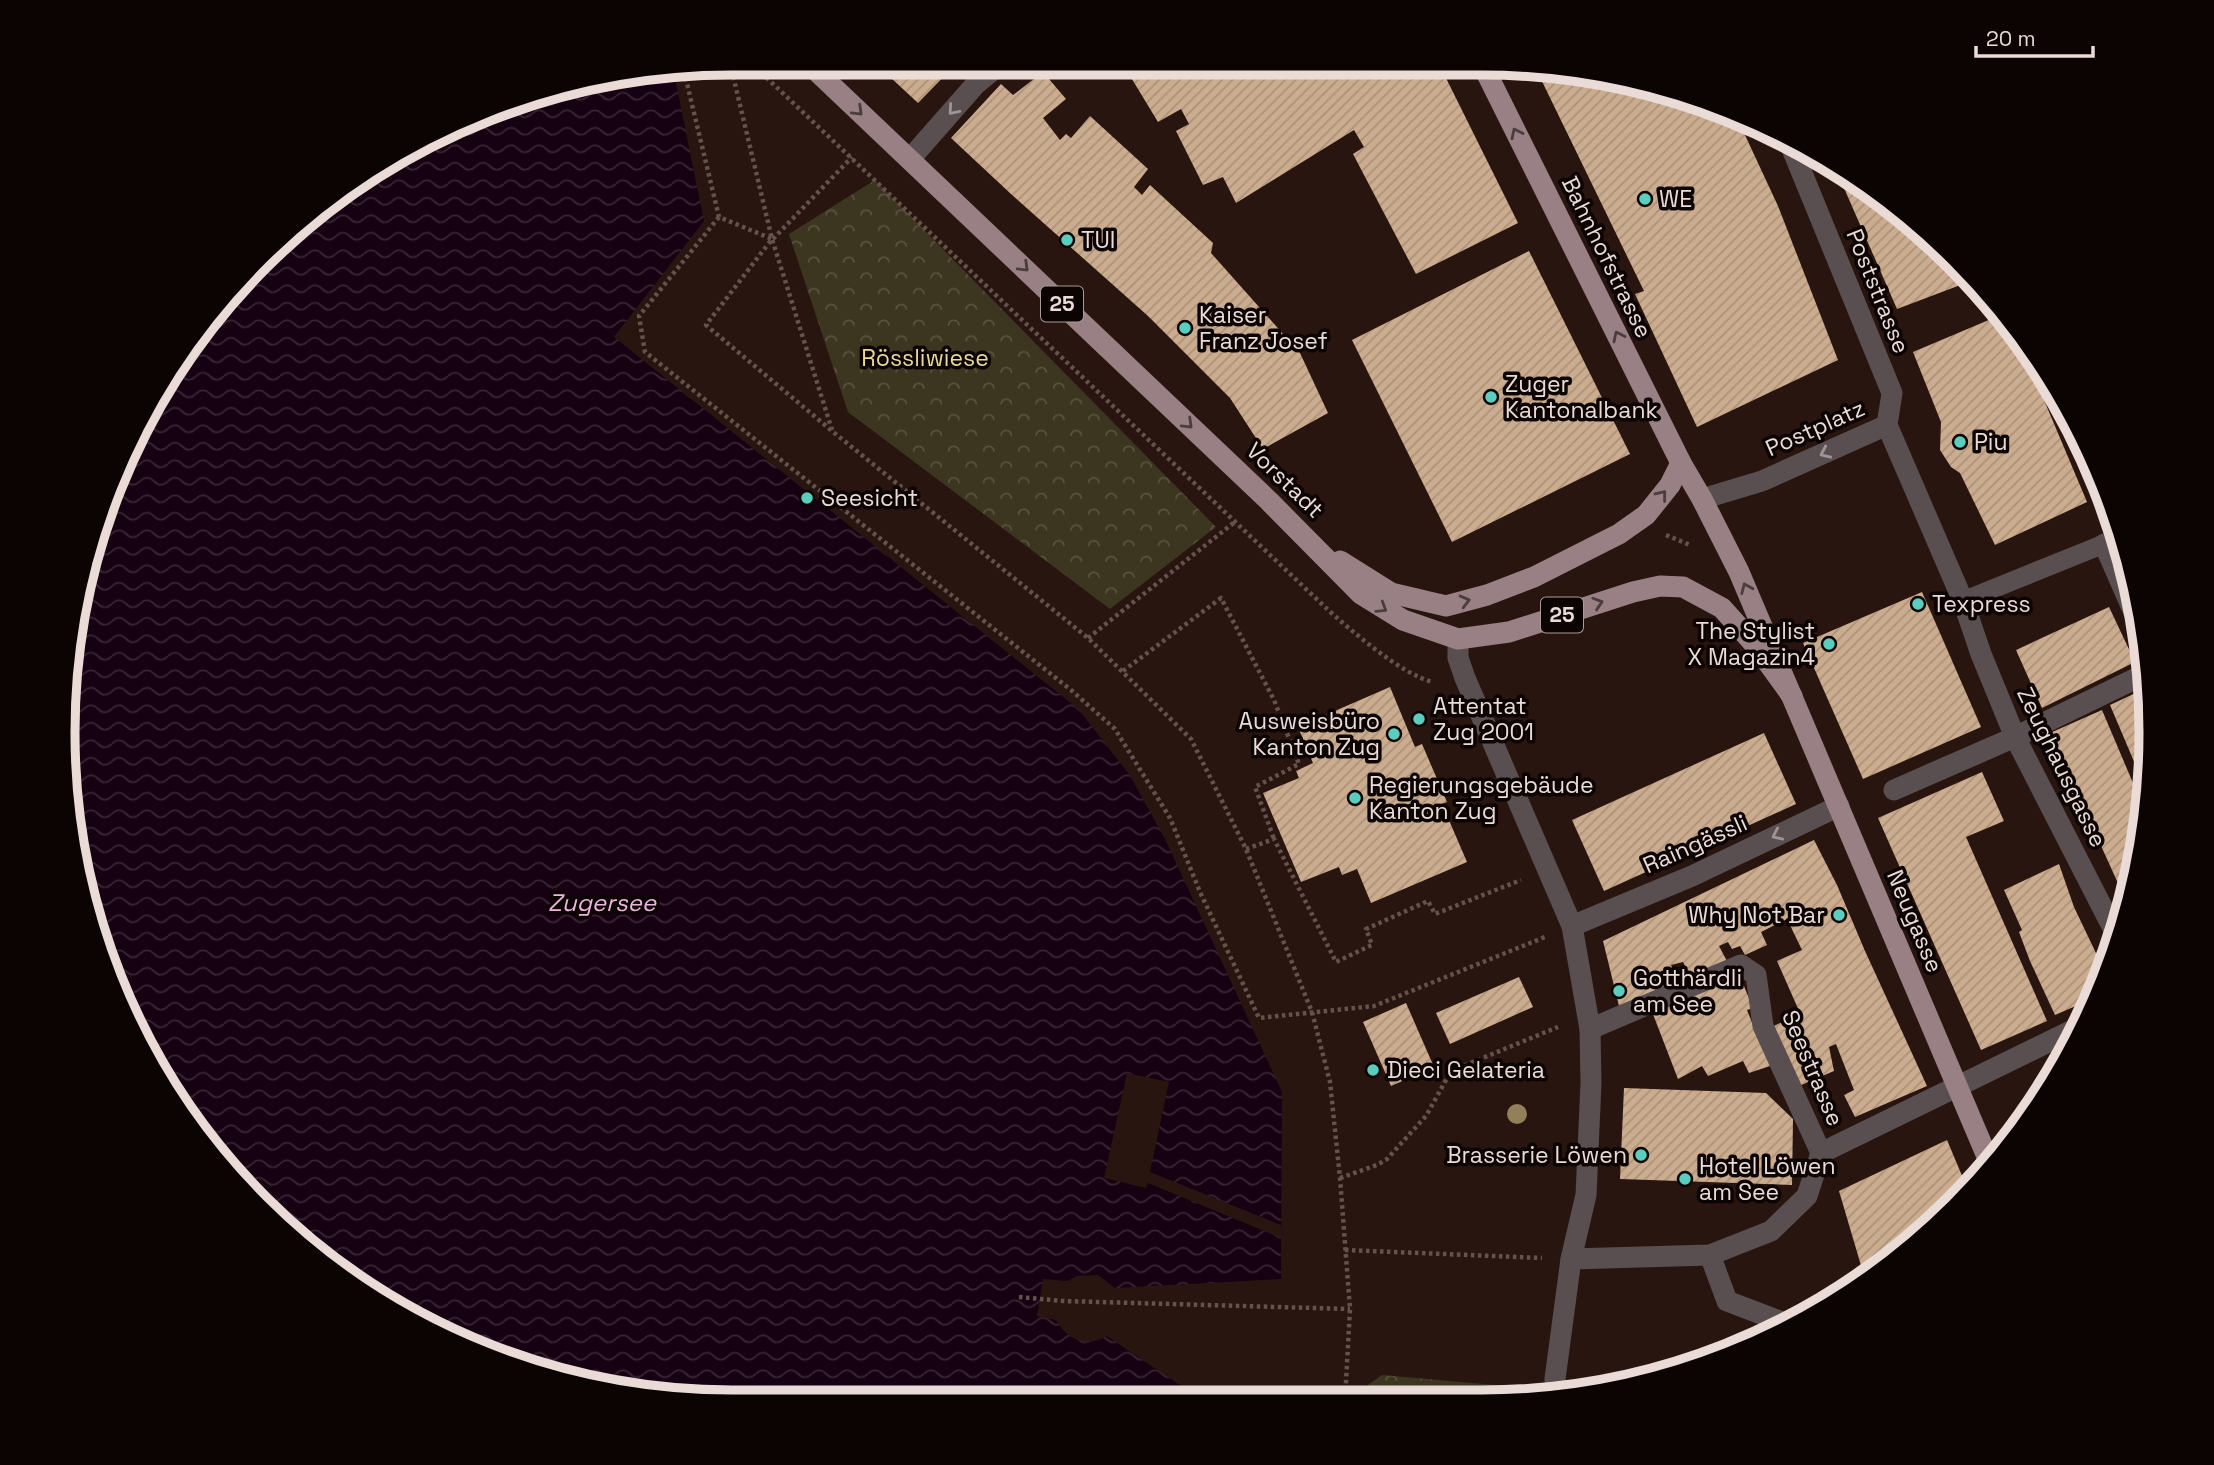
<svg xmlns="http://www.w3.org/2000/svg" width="2214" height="1465" font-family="'Space Grotesk',sans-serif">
  <defs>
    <pattern id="park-crowns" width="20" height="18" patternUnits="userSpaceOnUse" patternTransform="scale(1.75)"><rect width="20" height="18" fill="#3c3620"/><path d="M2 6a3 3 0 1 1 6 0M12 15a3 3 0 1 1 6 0" fill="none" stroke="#585240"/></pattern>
    <pattern id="water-waves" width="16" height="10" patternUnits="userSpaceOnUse" patternTransform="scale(1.75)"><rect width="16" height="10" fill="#160112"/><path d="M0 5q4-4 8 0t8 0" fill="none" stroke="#382534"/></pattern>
    <pattern id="building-hatch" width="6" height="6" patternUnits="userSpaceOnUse" patternTransform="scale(1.75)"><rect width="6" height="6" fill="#ccac8e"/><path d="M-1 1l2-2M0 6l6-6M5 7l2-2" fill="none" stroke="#aa927a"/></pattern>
  </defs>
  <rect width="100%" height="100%" fill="#29150f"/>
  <g fill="url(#park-crowns)">
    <path d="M875 180 1216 527 1110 609 848 412 789 234Z"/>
    <path d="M1382 1375 1529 1388 1530 1400H1363L1364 1388Z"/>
  </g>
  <path fill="url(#water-waves)" d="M674 73 704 221 614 337 1078 709 1129 774 1165 839 1282 1092 1281 1279 1115 1288 1098 1275 1077 1276 1067 1281 1043 1279 1037 1316 1056 1320C1067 1340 1087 1348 1107 1336L1201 1399 645 1396 437 1333 291 1236 153 1067 76 864 64 688 114 477 202 325 360 176 518 98Z"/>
  <path fill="#29150f" d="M1127 1073 1169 1082 1150 1172 1281 1225V1238L1148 1183 1146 1188 1104 1178Z"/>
  <g fill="url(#building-hatch)">
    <path d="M876 64H896L955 65 918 103Z"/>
    <path d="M1124 66 1441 68 1518 223 1416 274 1353 154 1364 147 1354 130 1236 203 1223 177 1203 185 1176 131 1189 124 1181 109 1158 122Z"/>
    <path d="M1536 69H1569L1738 120 1778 206 1838 360 1697 427 1635 294 1644 291Z"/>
    <path d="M1043 72 1066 99 1043 118 1060 140 1066 134 1071 138 1090 116 1148 169 1134 187 1142 195 1150 185 1213 243 1211 253 1300 353 1328 413 1263 449 1230 398 1148 316 1011 194 951 138 1001 84 1013 95Z"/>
    <path d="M1837 172 1923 229 1971 281 1897 309Z"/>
    <path d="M1529 251 1630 454 1452 542 1352 340Z"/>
    <path d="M2003 314 2012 324 2087 502 1995 545 1960 473 1951 467 1940 450 1941 422 1913 352Z"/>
    <path d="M1922 592 1981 727 1863 779 1803 643Z"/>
    <path d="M2109 607 2135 662 2042 708 2016 650Z"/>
    <path d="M1390 687 1415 747 1422 744 1447 802 1442 804 1467 862 1371 903 1357 869 1342 875 1339 867 1301 882 1263 793 1299 778 1296 771 1313 763 1298 727Z"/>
    <path d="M2142 690 2149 707 2146 782 2142 784 2146 792 2145 820 2126 901 2083 806 2077 807 2041 737 2102 710 2133 783 2141 778 2110 705Z"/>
    <path d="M1764 733 1796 804 1604 891 1572 820Z"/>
    <path d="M1982 772 2004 821 1966 837 2047 1021 1981 1050 1878 818Z"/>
    <path d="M1814 840 1837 885 1865 951 1927 1086 1855 1117 1844 1095 1854 1090 1836 1044 1829 1047 1834 1071 1799 1086 1770 1066 1749 1073 1743 1061 1708 1076 1702 1066 1678 1079 1651 1009 1734 975 1738 982 1741 979 1753 1008 1747 1010 1763 1050 1772 1027 1800 1013 1777 961 1802 950 1787 919 1761 932 1767 945 1745 955 1740 946 1732 949 1728 942 1719 946 1730 967 1693 981 1683 962 1671 965 1675 974 1667 978 1671 989 1620 1010 1603 941Z"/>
    <path d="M2059 864 2074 907 2105 972 2092 999 2055 1015 2030 961 2019 932 2022 930 2004 890Z"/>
    <path d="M1519 977 1533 1007 1450 1044 1436 1013Z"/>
    <path d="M1406 1003 1434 1067 1391 1086 1363 1022Z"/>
    <path d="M1624 1088 1766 1093 1793 1119 1792 1185 1620 1179Z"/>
    <path d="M2027 1115 2013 1134 2008 1123Z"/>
    <path d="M1947 1140 1968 1190 1889 1264 1865 1279 1839 1191Z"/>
  </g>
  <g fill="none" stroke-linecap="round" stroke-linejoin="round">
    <g stroke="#65524d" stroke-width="4.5" stroke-dasharray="3.5 3.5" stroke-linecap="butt">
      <path d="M730 63 772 239 832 430"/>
      <path d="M751 63 1325 607C1349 629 1402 675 1433 682"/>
      <path d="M684 71 719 217 772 239 706 325 832 431 1088 638 1191 739 1246 849 1312 1012 1330 1082 1340 1178 1350 1309 1345 1400"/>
      <path d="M719 217 639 316 645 352 1071 690 1115 729 1170 818 1200 892 1259 1018 1374 1006 1545 937"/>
      <path d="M773 239 852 157"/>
      <path d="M1666 535 1690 545"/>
      <path d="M1088 638 1236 521"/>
      <path d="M1123 671 1221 598 1274 700 1299 764 1255 787 1274 839"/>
      <path d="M1246 849 1274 839 1336 962 1372 945 1366 929 1428 901 1435 914 1521 880"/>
      <path d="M1340 1178 1377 1165 1387 1159 1426 1116 1451 1071 1558 1027"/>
      <path d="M1345 1250 1542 1258"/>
      <path d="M1019 1297 1063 1301 1350 1309"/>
    </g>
    <path stroke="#594e50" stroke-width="19" d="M1963 601 2104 544"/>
    <g stroke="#594e50" stroke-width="21">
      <path d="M1788 139 1892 393 1887 425"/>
      <path d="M910 159 975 85 999 65"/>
      <path d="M1887 425 1963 601 1981 654 2015 737 2118 938"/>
      <path d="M1702 499 1762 481 1887 425"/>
      <path d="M2104 544 2139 624"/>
      <path d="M1458 639V658L1465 678 1572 926 1590 1029 1591 1083 1586 1195 1571 1259 1555 1379 1556 1395"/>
      <path d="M1894 790 2015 737 2147 673"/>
      <path d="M1572 926 1692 876 1839 806"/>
      <path d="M1590 1029 1741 965 1756 975 1763 1026 1821 1153"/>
      <path d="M1710 1255 1727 1301 1790 1325"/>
      <path d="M1571 1259 1710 1255 1771 1231 1807 1196 1821 1153 2079 1027"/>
    </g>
    <g stroke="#988085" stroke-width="21">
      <path d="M809 64 1269 501 1361 594 1403 620 1458 639 1509 632 1633 592 1660 586 1683 587 1722 608 1756 646 1792 696"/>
      <path d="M1484 68 1681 463 1702 499 1739 572 1991 1166"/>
      <path d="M1340 561 1391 593 1446 606 1487 595 1534 577 1619 534 1646 515 1670 485 1681 463"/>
    </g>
  </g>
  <circle fill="#93805a" cx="1517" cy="1114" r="10"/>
  <defs><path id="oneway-chevron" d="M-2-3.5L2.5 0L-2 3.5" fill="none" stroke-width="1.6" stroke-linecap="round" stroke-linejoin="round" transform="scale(1.75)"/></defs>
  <g stroke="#a29494">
    <use href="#oneway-chevron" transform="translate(953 110) rotate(131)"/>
    <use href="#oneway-chevron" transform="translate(1825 453) rotate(156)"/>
    <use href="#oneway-chevron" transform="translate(1777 835) rotate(155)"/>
  </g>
  <g stroke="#4b3c3e">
    <use href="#oneway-chevron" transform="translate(858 111) rotate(44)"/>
    <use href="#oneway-chevron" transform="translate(1516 133) rotate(-116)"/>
    <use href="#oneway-chevron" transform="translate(1024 267) rotate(44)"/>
    <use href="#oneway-chevron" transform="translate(1618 336) rotate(-116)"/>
    <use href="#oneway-chevron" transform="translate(1188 424) rotate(44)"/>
    <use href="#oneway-chevron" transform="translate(1662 495) rotate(-51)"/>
    <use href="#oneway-chevron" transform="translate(1746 588) rotate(-113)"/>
    <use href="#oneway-chevron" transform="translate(1465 601) rotate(-15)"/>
    <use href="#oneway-chevron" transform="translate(1598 603) rotate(-18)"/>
    <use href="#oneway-chevron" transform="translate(1382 608) rotate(32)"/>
  </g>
  <g fill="#59cebf" stroke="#0c0403" stroke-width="2.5">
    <circle cx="1645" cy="199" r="7"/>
    <circle cx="1067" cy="240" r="7"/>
    <circle cx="1185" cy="328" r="7"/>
    <circle cx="1491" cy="397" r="7"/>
    <circle cx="1960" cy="442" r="7"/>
    <circle cx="807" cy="498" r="7"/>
    <circle cx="1918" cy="604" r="7"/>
    <circle cx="1829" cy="644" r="7"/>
    <circle cx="1419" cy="719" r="7"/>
    <circle cx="1394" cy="734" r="7"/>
    <circle cx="1355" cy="798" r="7"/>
    <circle cx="1839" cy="915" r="7"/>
    <circle cx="1619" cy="991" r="7"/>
    <circle cx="1373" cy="1070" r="7"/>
    <circle cx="1641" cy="1155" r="7"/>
    <circle cx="1685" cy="1179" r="7"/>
  </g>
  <g text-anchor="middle" stroke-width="7" stroke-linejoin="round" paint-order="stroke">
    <g fill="#0c0403" stroke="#a79a97" stroke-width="2">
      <rect x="1041" y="286.5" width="42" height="35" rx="5"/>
      <rect x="1541" y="597.5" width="42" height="35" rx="5"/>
    </g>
    <g font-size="21" font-weight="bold" fill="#eadbd7">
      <text x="1062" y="311">25</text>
      <text x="1562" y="622">25</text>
    </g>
    <g font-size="23" fill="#eadbd7" stroke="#0c0403" text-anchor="start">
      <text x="1659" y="207">WE</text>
      <text x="1081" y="248">TUI</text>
      <text x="1199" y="323">Kaiser<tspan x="1199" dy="26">Franz Josef</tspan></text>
      <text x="1505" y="392">Zuger<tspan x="1505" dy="26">Kantonalbank</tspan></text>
      <text x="1974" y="450">Piu</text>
      <text x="821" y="506">Seesicht</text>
      <text x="1932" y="612">Texpress</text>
      <text x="1815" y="639" text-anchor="end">The Stylist<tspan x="1815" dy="26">X Magazin4</tspan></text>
      <text x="1433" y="714">Attentat<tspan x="1433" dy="26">Zug 2001</tspan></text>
      <text x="1380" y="729" text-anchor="end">Ausweisbüro<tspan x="1380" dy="26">Kanton Zug</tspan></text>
      <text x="1369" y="793">Regierungsgebäude<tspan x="1369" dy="26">Kanton Zug</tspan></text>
      <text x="1825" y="923" text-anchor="end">Why Not Bar</text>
      <text x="1633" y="986">Gotthärdli<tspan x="1633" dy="26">am See</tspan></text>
      <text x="1387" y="1078">Dieci Gelateria</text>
      <text x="1627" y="1163" text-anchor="end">Brasserie Löwen</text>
      <text x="1699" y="1174">Hotel Löwen<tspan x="1699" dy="26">am See</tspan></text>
    </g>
    <g font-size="23" fill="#eadbd7" stroke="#0c0403">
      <text transform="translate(1607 257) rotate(64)" y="8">Bahnhofstrasse</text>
      <text transform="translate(1878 291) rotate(68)" y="8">Poststrasse</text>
      <text transform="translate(1815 428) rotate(-24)" y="8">Postplatz</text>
      <text transform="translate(1285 480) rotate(44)" y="8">Vorstadt</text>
      <text transform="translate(2062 767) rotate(64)" y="8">Zeughausgasse</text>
      <text transform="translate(1695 844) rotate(-24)" y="8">Raingässli</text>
      <text transform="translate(1915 921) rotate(67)" y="8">Neugasse</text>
      <text transform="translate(1813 1068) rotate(67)" y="8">Seestrasse</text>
    </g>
    <g font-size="23" fill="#ead898" stroke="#0c0403">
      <text x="925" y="366">Rössliwiese</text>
    </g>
    <g font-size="24" font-style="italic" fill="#ecb4df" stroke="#0c0403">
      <text x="602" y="911">Zugersee</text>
    </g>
  </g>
  <path d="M0 0H2214V1465H0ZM732 75H1482A657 657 0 0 1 2139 732V733A657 657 0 0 1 1482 1390H732A657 657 0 0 1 75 733V732A657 657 0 0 1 732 75Z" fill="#0c0403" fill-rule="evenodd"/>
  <path fill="none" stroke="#eadbd7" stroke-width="9" d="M732 75H1482A657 657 0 0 1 2139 732V733A657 657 0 0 1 1482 1390H732A657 657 0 0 1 75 733V732A657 657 0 0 1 732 75Z"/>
  <path d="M1976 46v10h117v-10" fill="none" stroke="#eadbd7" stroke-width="3.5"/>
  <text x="1986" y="46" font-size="21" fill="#eadbd7" stroke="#0c0403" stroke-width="5" paint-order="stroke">20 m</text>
</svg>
